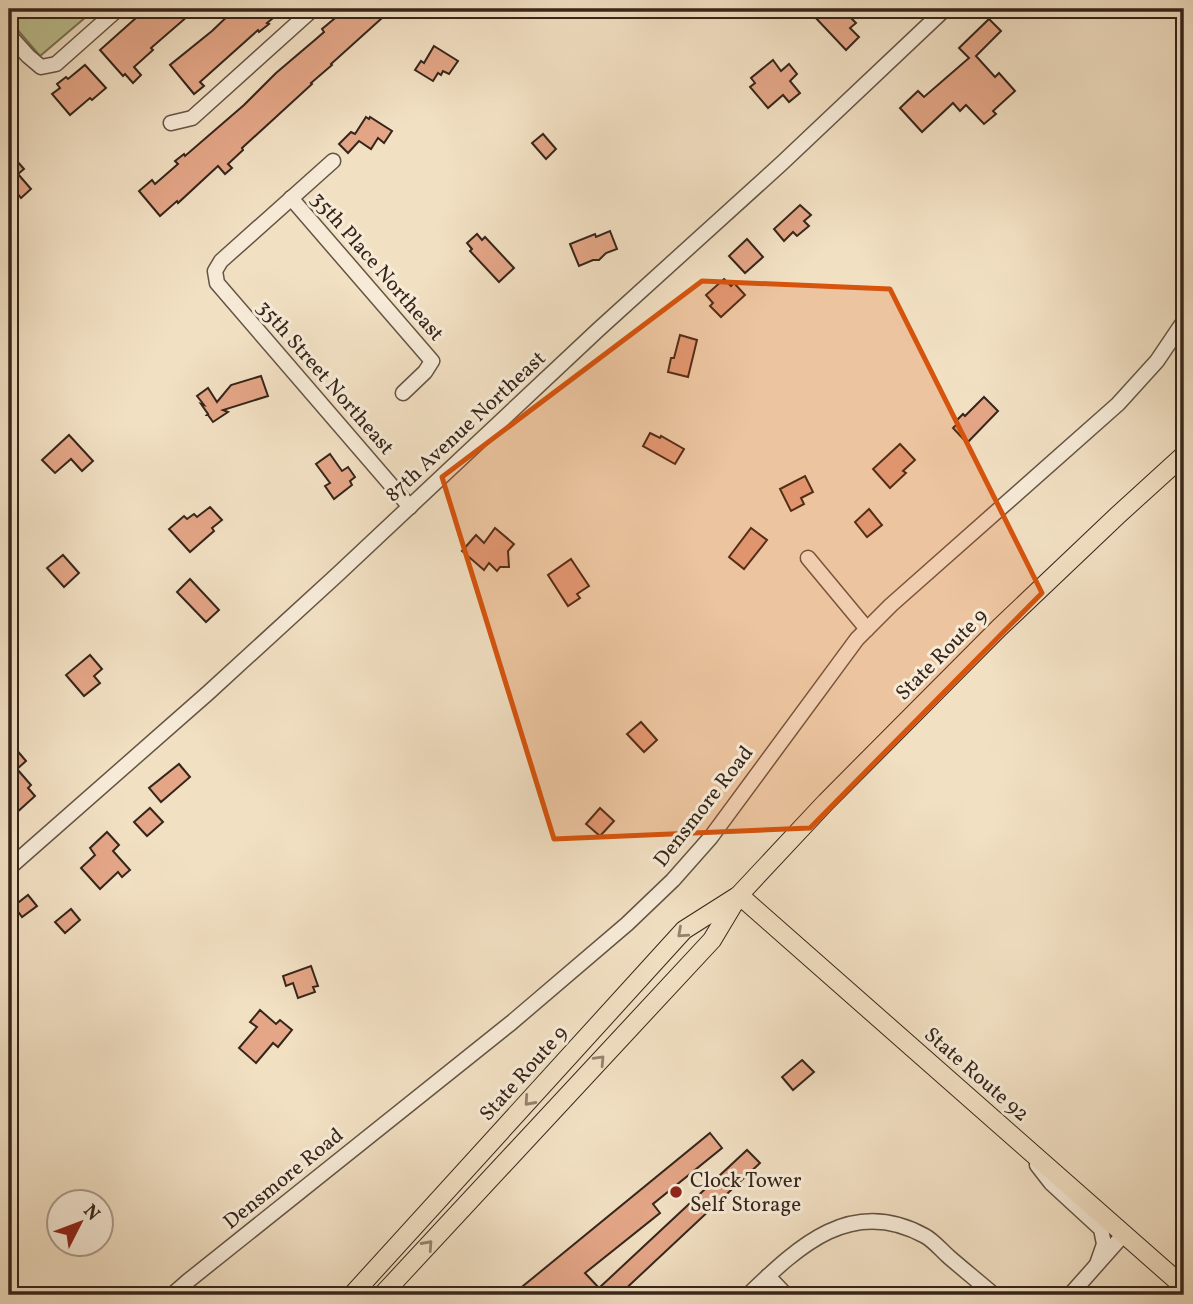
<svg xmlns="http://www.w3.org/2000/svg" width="1193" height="1304" font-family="Vollkorn,serif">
  <rect width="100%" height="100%" fill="#f2e0c3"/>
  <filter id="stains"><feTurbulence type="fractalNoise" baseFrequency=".00286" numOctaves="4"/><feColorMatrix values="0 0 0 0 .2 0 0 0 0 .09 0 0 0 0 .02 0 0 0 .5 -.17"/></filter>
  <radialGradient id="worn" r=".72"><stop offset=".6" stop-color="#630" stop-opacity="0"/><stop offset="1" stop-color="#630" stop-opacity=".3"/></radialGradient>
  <path fill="#bec191" stroke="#7a7356" stroke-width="2" d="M9 9H91L93 11 40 56 9 20Z"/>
  <g fill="#e4a687" stroke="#35251a" stroke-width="2">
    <path d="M146 9H196L151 48 153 50 134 67 141 75 133 83 125 74 123 76 100 50Z"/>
    <path d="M235 9H284L267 23 269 24 259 32 258 30 200 82 204 86 194 94 170 65 212 31Z"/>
    <path d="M346 9H392L331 64 332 65 311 83 312 84 242 148 243 150 228 164 232 168 225 174 218 166 178 203 177 201 160 216 139 191 152 180 155 184 178 164 175 161 184 154 185 156 244 105 276 73 316 39 324 32 322 29Z"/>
    <path d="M820 9H827L835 16 841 11 844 13 845 12 856 23 850 28 859 37 846 50 813 15Z"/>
    <path d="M989 19 1001 31 976 56 995 77 999 73 1015 91 993 111 996 114 984 124 966 105 960 111 953 103 922 132 900 108 918 91 924 97 969 58 959 48Z"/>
    <path d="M434 46 458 61 449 74 443 71 441 75 438 73 433 81 415 70 421 61 424 63Z"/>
    <path d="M773 60 781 71 789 64 797 74 790 81 800 93 789 102 783 95 768 108 750 87 755 83 751 78Z"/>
    <path d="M85 65 106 88 92 100 90 98 70 115 52 94 60 88 57 84 66 77 68 79Z"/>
    <path d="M366 117 369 119 370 117 392 131 384 143 378 138 371 149 359 141 348 153 339 144 351 132 355 134Z"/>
    <path d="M543 134 556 149 546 159 532 143Z"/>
    <path d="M9 152 24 169 18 174 31 189 21 198 17 193 9 201Z"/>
    <path d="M800 205 811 215 804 221 809 226 797 236 793 232 784 241 774 229Z"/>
    <path d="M610 231 617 249 606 253 599 260H593L579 266 570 244 595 234 596 237Z"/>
    <path d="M477 234 482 240 485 237 514 268 499 282 470 251 472 249 467 243Z"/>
    <path d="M747 239 763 257 745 273 729 256Z"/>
    <path d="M724 279 731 286 734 283 745 295 721 317 710 306 713 303 706 295Z"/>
    <path d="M680 335 697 340 688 377 668 372 671 358H674Z"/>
    <path d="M261 376 268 396 223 410 228 412 213 422 208 415H207L208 414 201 404 204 405 197 396 208 388 217 402 231 385Z"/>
    <path d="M984 397 998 411 967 443 953 428 958 423 956 421 963 414 965 416Z"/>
    <path d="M650 433 660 438 661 436 684 449 675 464 643 446Z"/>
    <path d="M69 435 93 461 82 471 71 459 55 473 42 460Z"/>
    <path d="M900 444 915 460 903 471 906 473 890 488 873 469Z"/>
    <path d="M330 454 342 471 348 467 355 477 350 481 352 485 334 499 325 486 330 483 316 464Z"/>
    <path d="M805 476 813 492 801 498 804 504 791 511 780 489Z"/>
    <path d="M210 507 222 520 212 528 214 531 190 552 169 529 184 516 187 519 194 514 197 517Z"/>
    <path d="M869 509 882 525 867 537 855 522Z"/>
    <path d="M495 528 514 544 508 551 509 567H500L497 571 489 563 484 570 462 551 476 535 484 543Z"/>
    <path d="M751 528 767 540 744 569 729 557Z"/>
    <path d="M63 555 79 573 64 587 47 568Z"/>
    <path d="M571 559 589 586 577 594 580 598 568 606 548 575Z"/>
    <path d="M190 579 219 610 206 622 177 592Z"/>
    <path d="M90 655 102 669 94 676 100 683 84 696 66 675Z"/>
    <path d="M641 722 657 740 644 752 627 734Z"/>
    <path d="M9 741 26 761 17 769 31 785 28 788 35 796 14 815 9 809V773L15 768 9 761Z"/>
    <path d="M179 764 190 777 161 802 149 788Z"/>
    <path d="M150 808 163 822 147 836 134 822Z"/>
    <path d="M600 808 614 821 600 836 586 824Z"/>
    <path d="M107 832 119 845 113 851 130 870 122 877 118 872 100 889 81 868 95 855 90 848Z"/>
    <path d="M28 895 37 906 22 917 14 906Z"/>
    <path d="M71 909 80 920 65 933 55 922Z"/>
    <path d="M311 966 318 986 313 987 315 992 298 998 293 983 286 986 283 976Z"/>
    <path d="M260 1010 276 1024 280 1020 292 1030 278 1047 273 1043 256 1063 239 1048 257 1027 250 1022Z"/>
    <path d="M802 1060 814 1072 793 1090 782 1077Z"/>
    <path d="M710 1133 722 1148 653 1204 660 1213 585 1273 599 1288 747 1150 760 1163 619 1295H512Z"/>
  </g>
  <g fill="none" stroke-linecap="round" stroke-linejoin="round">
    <g stroke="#645444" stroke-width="17">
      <g id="minor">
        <path d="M9 35 28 56 41 67 56 64 118 9"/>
        <path d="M171 123 192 118 313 9"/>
        <path d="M333 161 221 261 215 271 217 283 410 507"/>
        <path d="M291 198 432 361 425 372 403 393"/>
        <path d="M808 558 867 629"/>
        <path d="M9 868 208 693 338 574 599 329 781 164 945 9"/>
        <path d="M1037 1165 1051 1183 1101 1229 1104 1244 1097 1264"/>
        <path d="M768 1276 786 1295"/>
        <path d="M172 1295 188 1281 511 1023 627 924 673 880 711 837 857 639 891 605 1118 404 1157 361 1184 321"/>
        <path d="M748 1295C798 1247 851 1195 925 1236 934 1241 941 1250 949 1257 964 1270 979 1282 994 1295"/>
        <path d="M1070 1295 1124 1234"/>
      </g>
    </g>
    <g stroke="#35251a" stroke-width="20">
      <g id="major">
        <path d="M739 895 1184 1287"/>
        <path d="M352 1295 684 930 736 897"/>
        <path d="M382 1295 712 940 739 895 826 802 999 628 1118 515 1184 455"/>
      </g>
    </g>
    <use href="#minor" stroke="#f7ebd8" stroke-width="14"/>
    <use href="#major" stroke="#f2e0c3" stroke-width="18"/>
  </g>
  <defs><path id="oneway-chevron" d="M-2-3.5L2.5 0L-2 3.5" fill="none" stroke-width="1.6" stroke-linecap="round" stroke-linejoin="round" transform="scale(1.75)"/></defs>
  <g stroke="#94826e">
    <use href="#oneway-chevron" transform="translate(682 933) rotate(138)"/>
    <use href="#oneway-chevron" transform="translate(600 1060) rotate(-47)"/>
    <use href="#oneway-chevron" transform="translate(529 1101) rotate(132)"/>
    <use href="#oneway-chevron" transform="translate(428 1245) rotate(-48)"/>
  </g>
  <path fill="#d6540d" fill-opacity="0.2" stroke="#d6540d" stroke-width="5" stroke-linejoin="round" d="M702 281 890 289 1042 593 810 828 554 839 442 477Z"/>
  <circle fill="#8f2418" stroke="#f7ebd8" stroke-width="2.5" cx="676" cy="1192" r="7"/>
  <g text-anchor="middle" stroke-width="6" stroke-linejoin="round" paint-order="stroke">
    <g font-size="21" fill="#35251a" stroke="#f7ebd8">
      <text transform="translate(378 266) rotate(49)" y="7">35th Place Northeast</text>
      <text transform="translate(326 377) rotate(49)" y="7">35th Street Northeast</text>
      <text transform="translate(465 426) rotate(-43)" y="7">87th Avenue Northeast</text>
      <text transform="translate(941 654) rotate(-45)" y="7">State Route 9</text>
      <text transform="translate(703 806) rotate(-52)" y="7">Densmore Road</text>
      <text transform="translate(523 1073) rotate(-48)" y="7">State Route 9</text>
      <text transform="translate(977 1074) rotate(41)" y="7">State Route 92</text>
      <text transform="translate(283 1178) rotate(-39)" y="7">Densmore Road</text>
    </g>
    <g font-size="21" fill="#35251a" stroke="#f7ebd8" text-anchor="start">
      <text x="690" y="1187">Clock Tower<tspan x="690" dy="24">Self Storage</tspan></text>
    </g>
  </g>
  <rect width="1193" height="1304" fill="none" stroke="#f2e0c3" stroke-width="35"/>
  <rect x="10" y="10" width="1172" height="1283" fill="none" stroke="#35251a" stroke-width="3.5"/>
  <rect x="18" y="18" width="1158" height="1269" fill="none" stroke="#35251a" stroke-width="2"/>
  <g transform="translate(80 1223) rotate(48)"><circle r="33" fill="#f7ebd8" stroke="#a99c8c" stroke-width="2"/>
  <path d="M0-5L12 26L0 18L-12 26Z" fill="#8f2418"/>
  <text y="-10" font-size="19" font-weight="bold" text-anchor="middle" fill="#35251a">N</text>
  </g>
  <rect width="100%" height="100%" filter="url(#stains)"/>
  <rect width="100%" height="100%" fill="url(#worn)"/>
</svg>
